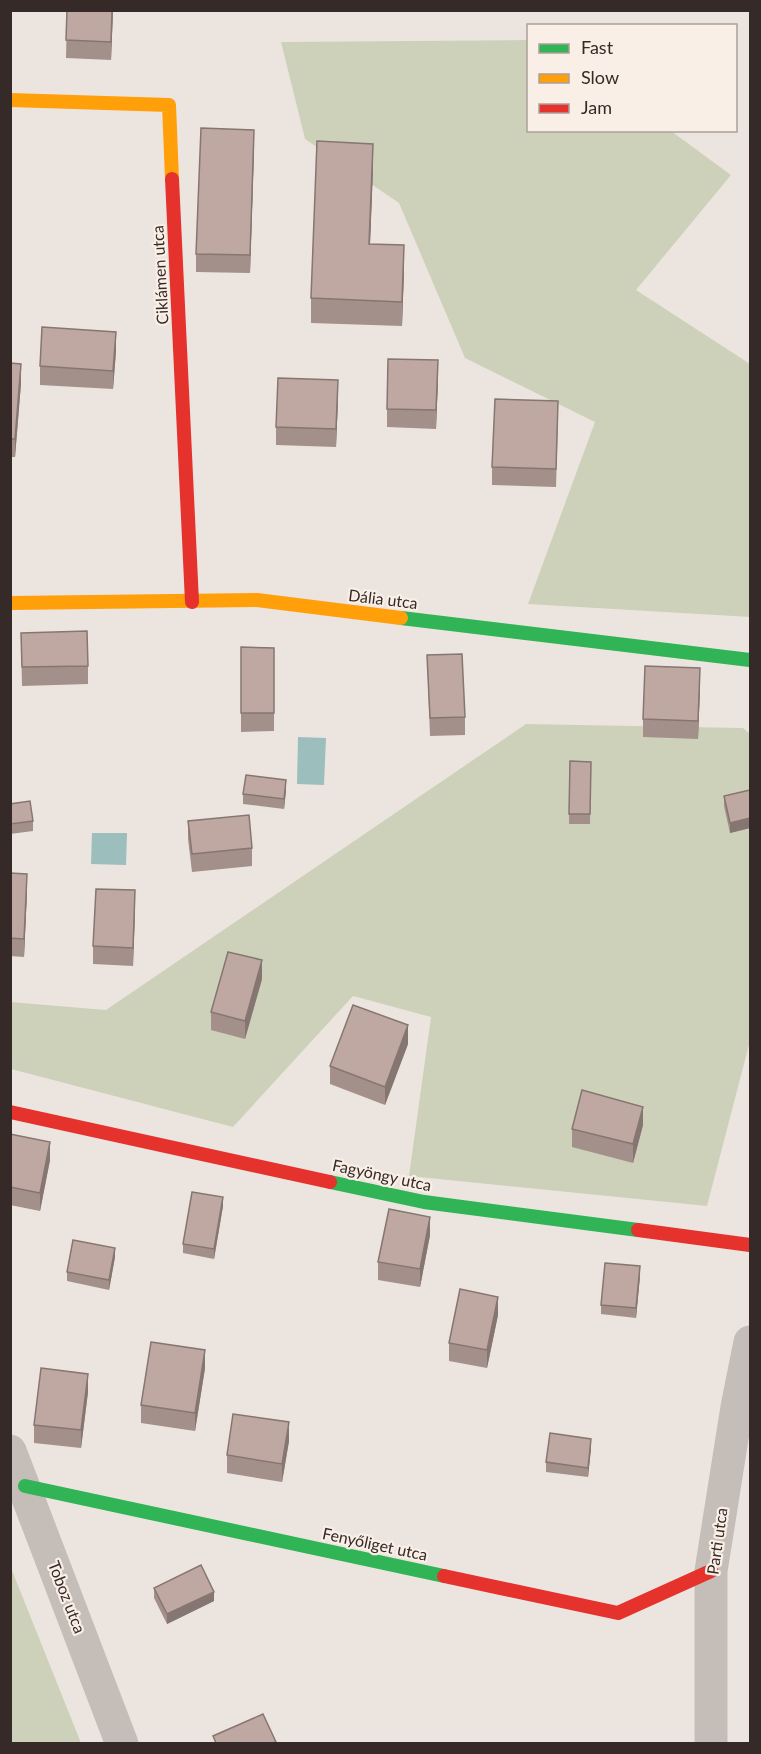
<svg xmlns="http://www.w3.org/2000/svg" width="761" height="1754" font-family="Lato,sans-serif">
  <rect width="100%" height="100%" fill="#ece5df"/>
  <g fill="#ced1b9">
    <path d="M528 40V130L671 131 731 175 636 290 750 364V617L528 604 595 422 465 358 399 203 305 139 281 42Z"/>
    <path d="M526 724 743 728 750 734V1041L707 1206 409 1176 431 1017 353 996 233 1127 11 1069 10 1002 106 1010Z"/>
    <path d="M10 1568H11L81 1743H11Z"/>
  </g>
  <g fill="#9cbebc">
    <path d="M298 737 326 738 324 785 297 784Z"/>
    <path d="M92 833H127L126 865 91 864Z"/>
  </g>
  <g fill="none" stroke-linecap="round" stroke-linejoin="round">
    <g stroke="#c5bdb8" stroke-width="33">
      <path d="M10 1451 122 1744"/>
      <path d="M711 1744V1571L737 1407 750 1342"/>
    </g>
    <g stroke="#30b455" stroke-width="14">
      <path d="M401 618 750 660"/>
      <path d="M330 1182 424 1202 638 1230"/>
      <path d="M25 1486 444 1576"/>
    </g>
    <g stroke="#ff9f0a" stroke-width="14">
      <path d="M10 100 169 105 172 179"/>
      <path d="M10 603 257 600 401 618"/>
    </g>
    <g stroke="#e5322d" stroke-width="14">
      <path d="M172 179 192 602"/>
      <path d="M10 1112 330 1182"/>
      <path d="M638 1230 750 1245"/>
      <path d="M444 1576 618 1613 711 1571"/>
    </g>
  </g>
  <g fill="#a4908a">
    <path d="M67 10H113L111 60 66 58Z"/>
    <path d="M254 148 250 273 196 272V254Z"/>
    <path d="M373 169 370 244 404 270 402 326 311 323V298Z"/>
    <path d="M116 351 113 389 40 385V366Z"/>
    <path d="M10 363 21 383 15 457H10Z"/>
    <path d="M438 378 436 429 387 427V409Z"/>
    <path d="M338 398 336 447 276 445V427Z"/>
    <path d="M558 419 556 487 492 485V467Z"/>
    <path d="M21 633 88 666V684L22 686Z"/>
    <path d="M241 647 274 648V731L241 732Z"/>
    <path d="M427 655 465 717V735L430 736Z"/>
    <path d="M700 686 698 739 643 737V719Z"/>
    <path d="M570 761 591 762 590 824H569Z"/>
    <path d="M286 790 284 809 243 804V794Z"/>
    <path d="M750 790V828L730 833 724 806V796Z"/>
    <path d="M10 804 33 821V831L10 834Z"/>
    <path d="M188 821 252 848V866L192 872 188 839Z"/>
    <path d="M10 873 27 892 24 957 10 956Z"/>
    <path d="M135 908 133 966 93 964V946Z"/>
    <path d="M262 979 245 1039 211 1030V1012Z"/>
    <path d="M408 1044 385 1105 330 1084V1066Z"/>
    <path d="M643 1125 633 1163 572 1147V1129Z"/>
    <path d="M10 1134 50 1160 40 1211 10 1205Z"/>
    <path d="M223 1206 214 1259 183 1253V1244Z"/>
    <path d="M430 1235 420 1287 378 1280V1262Z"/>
    <path d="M115 1257 109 1290 67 1281V1272Z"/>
    <path d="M640 1276 636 1318 601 1314V1305Z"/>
    <path d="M498 1315 487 1368 449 1361V1343Z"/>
    <path d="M205 1368 195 1431 141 1423V1405Z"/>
    <path d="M88 1392 81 1448 34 1443V1425Z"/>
    <path d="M289 1441 282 1482 227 1473V1455Z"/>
    <path d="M591 1448 588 1477 546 1472V1462Z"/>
    <path d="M154 1588 214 1601 167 1624 154 1598Z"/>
  </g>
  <g fill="#867671">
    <path d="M112 10H113L111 60V42Z"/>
    <path d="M254 130V148L250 273V255Z"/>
    <path d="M373 144V169L369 269V244Z"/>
    <path d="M404 245V270L402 326V302Z"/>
    <path d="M116 332V351L113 389V371Z"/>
    <path d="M438 360V378L436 429V410Z"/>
    <path d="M21 364V383L15 457V439Z"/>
    <path d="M338 380V398L336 447V429Z"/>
    <path d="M700 668V686L698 739V721Z"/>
    <path d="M286 780V790L284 809V799Z"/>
    <path d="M750 818V828L730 833V823Z"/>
    <path d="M27 874V892L24 957V939Z"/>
    <path d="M135 890V908L133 966V948Z"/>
    <path d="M262 960V979L245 1039V1021Z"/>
    <path d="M408 1025V1044L385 1105V1087Z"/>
    <path d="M643 1107V1125L633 1163V1144Z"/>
    <path d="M50 1142V1160L40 1211V1193Z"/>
    <path d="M223 1197V1206L214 1259V1249Z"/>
    <path d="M430 1217V1235L420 1287V1269Z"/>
    <path d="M115 1248V1257L109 1290V1280Z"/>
    <path d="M640 1266V1276L636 1318V1308Z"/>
    <path d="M498 1297V1315L487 1368V1350Z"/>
    <path d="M205 1350V1368L195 1431V1413Z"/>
    <path d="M88 1374V1392L81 1448V1430Z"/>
    <path d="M289 1422V1441L282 1482V1464Z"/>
    <path d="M591 1439V1448L588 1477V1468Z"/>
    <path d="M214 1592V1601L167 1624V1614Z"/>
  </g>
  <g fill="#bfa8a1" stroke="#867671" stroke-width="1.5">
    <path d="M67 10H112L111 42 66 40Z"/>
    <path d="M201 128 254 130 250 255 196 254Z"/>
    <path d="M317 141 373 144 369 244 404 245 402 302 311 298Z"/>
    <path d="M42 327 116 332 113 371 40 366Z"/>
    <path d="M388 359 438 360 436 410 387 409Z"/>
    <path d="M10 363 21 364 15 439H10Z"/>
    <path d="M278 378 338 380 336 429 276 427Z"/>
    <path d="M495 399 558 401 556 469 492 467Z"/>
    <path d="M87 631 88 666 22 667 21 633Z"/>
    <path d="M241 647 274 648V713H241Z"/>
    <path d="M462 654 465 717 430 718 427 655Z"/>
    <path d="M645 666 700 668 698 721 643 719Z"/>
    <path d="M570 761 591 762 590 814H569Z"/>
    <path d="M246 775 286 780 284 799 243 794Z"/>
    <path d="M750 790V818L730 823 724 796Z"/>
    <path d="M30 801 33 821 10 824V804Z"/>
    <path d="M249 815 252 848 192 854 188 821Z"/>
    <path d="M10 873 27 874 24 939 10 938Z"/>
    <path d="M96 889 135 890 133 948 93 946Z"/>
    <path d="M228 952 262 960 245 1021 211 1012Z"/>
    <path d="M353 1005 408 1025 385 1087 330 1066Z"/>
    <path d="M582 1090 643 1107 633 1144 572 1129Z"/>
    <path d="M10 1134 50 1142 40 1193 10 1187Z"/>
    <path d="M192 1192 223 1197 214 1249 183 1244Z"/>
    <path d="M389 1209 430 1217 420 1269 378 1262Z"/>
    <path d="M73 1240 115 1248 109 1280 67 1272Z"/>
    <path d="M605 1263 640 1266 636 1308 601 1305Z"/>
    <path d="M460 1289 498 1297 487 1350 449 1343Z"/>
    <path d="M151 1342 205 1350 195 1413 141 1405Z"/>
    <path d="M41 1368 88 1374 81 1430 34 1425Z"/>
    <path d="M233 1414 289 1422 282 1464 227 1455Z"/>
    <path d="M550 1433 591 1439 588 1468 546 1462Z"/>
    <path d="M201 1565 214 1592 167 1614 154 1588Z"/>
    <path d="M263 1714 276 1742 273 1743H216L213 1736Z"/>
  </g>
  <g text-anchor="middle" stroke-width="4.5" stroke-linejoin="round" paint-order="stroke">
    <g font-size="16" fill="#352a27" stroke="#f9efe6">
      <text transform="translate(160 275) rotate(-93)" y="6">Ciklámen utca</text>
      <text transform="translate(383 599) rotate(7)" y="6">Dália utca</text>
      <text transform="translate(382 1175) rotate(12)" y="6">Fagyöngy utca</text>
      <text transform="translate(717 1541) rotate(-82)" y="6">Parti utca</text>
      <text transform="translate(375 1544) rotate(12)" y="6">Fenyőliget utca</text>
      <text transform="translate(67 1597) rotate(69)" y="6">Toboz utca</text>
    </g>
  </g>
  <rect width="761" height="1754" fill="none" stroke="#352a27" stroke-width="24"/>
  <rect x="527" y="24" width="210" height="108" fill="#f9efe6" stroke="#aba09a" stroke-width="1.5"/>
  <rect x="539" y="44" width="30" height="9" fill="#30b455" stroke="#aba09a" stroke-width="1.5"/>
  <text x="581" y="54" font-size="18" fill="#352a27">Fast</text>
  <rect x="539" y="74" width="30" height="9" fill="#ff9f0a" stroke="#aba09a" stroke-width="1.5"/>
  <text x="581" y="84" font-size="18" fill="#352a27">Slow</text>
  <rect x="539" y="104" width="30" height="9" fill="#e5322d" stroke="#aba09a" stroke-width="1.5"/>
  <text x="581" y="114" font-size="18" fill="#352a27">Jam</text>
</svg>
